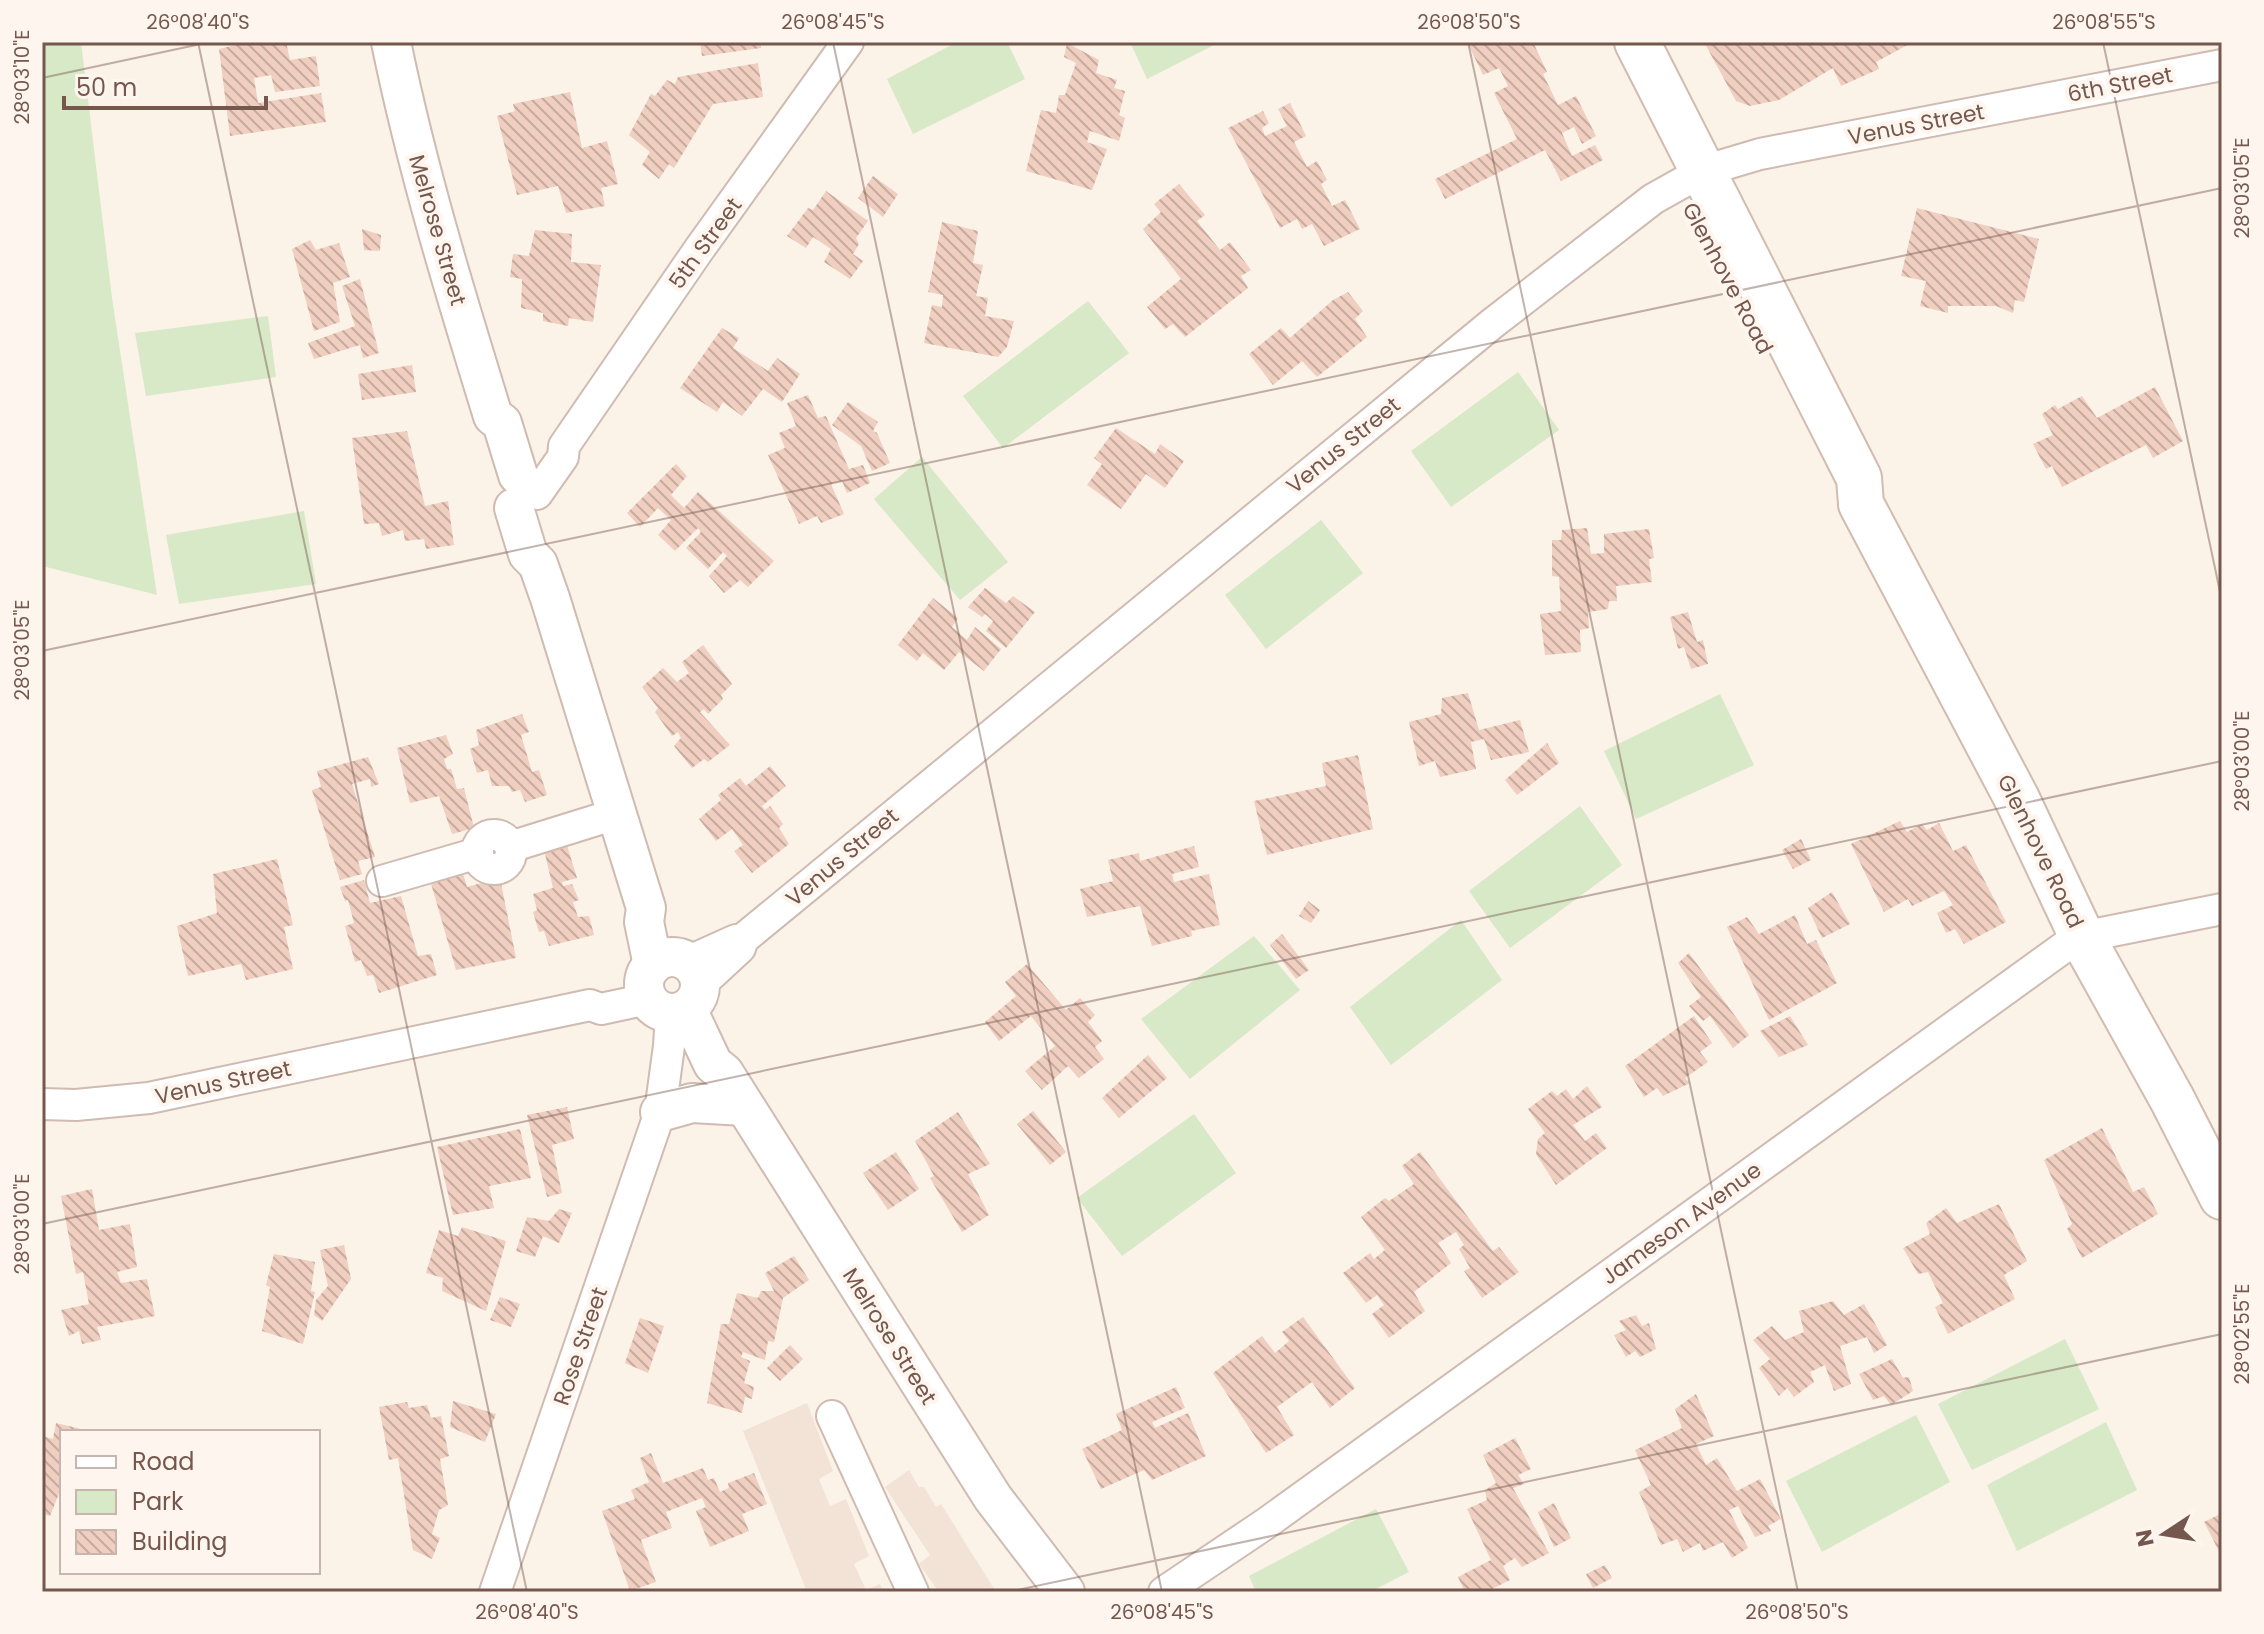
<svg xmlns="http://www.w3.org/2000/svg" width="2264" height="1634" font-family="Poppins,sans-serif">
  <defs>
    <pattern id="building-back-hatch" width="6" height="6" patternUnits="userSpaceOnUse" patternTransform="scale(2)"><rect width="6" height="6" fill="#f0cfc1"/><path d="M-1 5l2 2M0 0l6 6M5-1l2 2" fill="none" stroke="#c7ab9f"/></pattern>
  </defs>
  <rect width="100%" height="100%" fill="#fbf2e8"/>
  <g fill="#f3e3d7">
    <path d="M807 1403 833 1471 819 1479 830 1506 846 1499 869 1556 854 1564 866 1590 880 1584 883 1592H807L743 1431Z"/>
    <path d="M909 1470 919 1487H924L936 1507 941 1504 996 1592H939L919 1564 930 1555 885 1487Z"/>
  </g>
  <g fill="#d8e9c7">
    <path d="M42 42H81L112 298 157 595 42 566Z"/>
    <path d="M957 42H1007L1025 79 913 134 887 79Z"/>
    <path d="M1130 42H1220L1147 79Z"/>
    <path d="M1088 301 1129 353 1003 448 963 396Z"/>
    <path d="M268 316 276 377 146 396 135 333Z"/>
    <path d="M1518 372 1559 430 1451 507 1411 451Z"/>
    <path d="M922 457 1008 562 960 600 874 499Z"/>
    <path d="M304 511 316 584 179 604 166 535Z"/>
    <path d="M1321 520 1363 573 1266 649 1225 595Z"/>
    <path d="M1720 694 1754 765 1636 819 1604 751Z"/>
    <path d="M1580 806 1622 865 1510 948 1469 891Z"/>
    <path d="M1461 920 1502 980 1391 1065 1350 1007Z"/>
    <path d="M1254 936 1300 990 1190 1079 1141 1019Z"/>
    <path d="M1194 1114 1236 1173 1122 1256 1077 1198Z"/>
    <path d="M2065 1339 2099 1409 1972 1470 1938 1404Z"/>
    <path d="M1916 1415 1950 1482 1822 1552 1786 1481Z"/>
    <path d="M2106 1422 2137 1490 2017 1551 1987 1485Z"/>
    <path d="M1376 1509 1409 1572 1370 1592H1256L1249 1576Z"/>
  </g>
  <g fill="url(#building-back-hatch)">
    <path d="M248 42H286L290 60 316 56 320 86 275 92 271 75 254 78 258 103 321 93 326 122 230 136 219 49Z"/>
    <path d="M700 42H761V48L702 56Z"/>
    <path d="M1467 42H1533L1547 72 1543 74 1558 105 1576 96 1596 136 1582 144 1574 127 1562 133 1572 156 1595 145 1603 160 1561 181 1545 150 1445 199 1435 179 1517 139 1494 93 1508 86 1499 68 1483 75Z"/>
    <path d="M1704 42H1913L1876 62 1879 69 1841 86 1833 68 1779 100 1750 106 1736 101Z"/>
    <path d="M1067 43 1099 60 1096 73 1117 80 1114 88 1125 91 1119 115 1125 118 1119 141 1090 131 1087 142 1107 149 1092 190 1026 171 1041 110 1056 113 1059 95H1065L1076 63 1064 57Z"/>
    <path d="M758 63 763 97 713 104 674 168 669 164 659 179 642 165 650 152 629 135 651 94 655 96 667 80 675 84 678 77Z"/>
    <path d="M570 92 582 148 607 141 618 184 601 188 605 206 566 213 558 186 517 195 497 116 515 111 513 104Z"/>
    <path d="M1290 103 1306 136 1294 142 1307 167 1317 161 1327 180 1321 184 1332 206 1345 200 1360 229 1324 246 1312 224 1302 229 1297 219 1280 228 1228 128 1263 111 1269 123 1262 128 1265 136 1287 126 1278 109Z"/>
    <path d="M873 176 898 194 883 217 858 198Z"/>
    <path d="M1179 184 1205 215 1197 221 1220 250 1230 242 1251 270 1241 276 1248 288 1185 337 1173 324 1165 329 1147 307 1181 279 1143 229 1161 212 1154 204Z"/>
    <path d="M826 191 868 221 856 238 859 244 853 254 863 261 850 279 824 262 831 249 813 237 806 248 787 236 808 208 813 210Z"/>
    <path d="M1917 208 2039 239 2024 302 2015 300 2013 313 1996 306H1948V313L1920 306 1926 281 1901 276Z"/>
    <path d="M942 222 978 231 973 263 983 265 976 296 988 298 985 316 1014 321 1007 347 998 357 924 343 932 305 942 307 943 295 928 292Z"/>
    <path d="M362 229 381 235 380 251 364 250Z"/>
    <path d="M535 230 572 234 571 262 601 265 593 322 569 318 568 326 543 321V313L521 308 522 279 510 277 513 254 529 256Z"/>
    <path d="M310 240 316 250 339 243 350 277 333 283 340 322 314 331 292 249Z"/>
    <path d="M360 279 379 353 363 358 360 345 314 359 308 343 355 326 342 286Z"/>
    <path d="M1348 292 1363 311 1355 319 1367 337 1317 377 1302 361 1273 385 1249 354 1281 328 1290 338 1333 300Z"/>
    <path d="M722 328 739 338 733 348 768 371 777 358 800 374 782 402 763 389 742 416 723 402 717 412 680 388Z"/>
    <path d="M412 365 416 392 362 400 358 374Z"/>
    <path d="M2155 387 2183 441 2153 458 2146 445 2062 487 2052 466 2046 469 2033 444 2053 435 2042 414 2055 405 2058 409 2082 396 2097 418Z"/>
    <path d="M808 395 818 418 826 416 849 469 863 465 870 483 847 493 842 481 831 484 844 514 821 523 817 516 799 524 768 455 785 448 779 433 796 426 787 403Z"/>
    <path d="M848 402 878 422 873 431 877 433 890 463 872 471 861 446 832 425Z"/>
    <path d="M1116 428 1155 454 1160 444 1184 461 1165 488 1146 474 1121 509 1087 485 1102 464 1094 458Z"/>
    <path d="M407 431 425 506 448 501 454 545 426 549 424 539 405 541 403 530 382 536 379 523 364 524 352 438Z"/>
    <path d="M676 464 687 476 671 495 684 508 698 492 774 561 748 587 740 580 724 593 709 576 727 556 723 552 708 569 686 548 701 532 698 528 675 551 658 535 671 520 658 508 640 527 627 513Z"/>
    <path d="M1587 528 1591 554 1604 553V534L1649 529 1654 558 1649 559 1652 582 1616 586 1617 601H1609L1608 609 1588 612 1589 628 1580 630 1581 652 1545 655 1540 614 1561 611 1559 577 1552 576V540H1561L1562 530Z"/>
    <path d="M985 588 1006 603 1013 596 1035 612 1006 648 986 631 993 621 985 614 982 617 968 607Z"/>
    <path d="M933 598 958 618 952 627 967 640 975 627 1001 649 984 671 959 652 944 670 923 653 917 661 898 645Z"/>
    <path d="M1688 612 1697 642 1703 640 1708 664 1691 669 1684 647 1678 649 1670 617Z"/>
    <path d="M703 645 732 684 721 695 723 699 708 714 704 709 700 712 730 745 708 762 704 759 692 768 674 746 681 738 678 732 672 736 655 712 658 708 642 687 663 668 677 682 689 673 682 662Z"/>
    <path d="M1468 693 1479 730 1520 720 1529 752 1491 760 1484 739 1471 742 1476 769 1440 777 1435 761 1419 766 1409 722 1441 714 1442 698Z"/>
    <path d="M522 714 529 732 521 735 532 772 539 770 547 795 525 802 520 790 512 792 509 786H492L488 770 477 773 470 749 479 745 476 730Z"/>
    <path d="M446 735 453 754 444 759 447 769H451L457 789 464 788 474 828 452 834 439 796 410 803 397 748Z"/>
    <path d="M1547 743 1559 763 1517 795 1505 780Z"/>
    <path d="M1358 755 1373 829 1267 855 1254 801 1326 786 1322 763Z"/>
    <path d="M368 757 379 784 371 787 370 779 352 784 375 857 358 861 362 874 340 880 312 790 321 787 317 771Z"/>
    <path d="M770 766 786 786 762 806 765 810 770 806 783 824 779 828 789 844 752 873 734 851 743 845 732 829 716 841 699 819 721 800 718 795 740 778 746 786Z"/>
    <path d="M1900 821 1907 832 1922 824 1927 830 1939 823 1953 851 1966 845 2006 922 1964 944 1955 929 1946 933 1937 913 1953 905 1944 891 1912 906 1908 899 1884 912 1851 844Z"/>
    <path d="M1801 839 1811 860 1793 869 1782 850Z"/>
    <path d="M566 842 577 878 562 882 563 886 572 884 579 900 573 902 578 917 589 916 594 935 549 946 544 931 539 932 533 912 537 910 533 894 553 888 544 850Z"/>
    <path d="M1194 846 1199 867 1172 874 1174 882 1209 874 1220 925 1191 931 1192 936 1152 946 1140 906 1087 917 1080 889 1113 881 1108 860 1139 853 1140 861Z"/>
    <path d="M277 859 293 925 284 927 293 969 246 980 241 964 188 976 177 926 217 913 213 874Z"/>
    <path d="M462 870 467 887 500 878 516 958 456 970 430 880Z"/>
    <path d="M364 880 370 903 401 896 418 956 431 954 437 975 379 993 373 975 367 976 361 960 355 962 345 926 354 923 348 900 345 901 340 887Z"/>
    <path d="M1832 892 1850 924 1822 938 1808 908Z"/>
    <path d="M1308 901 1320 910 1311 923 1299 916Z"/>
    <path d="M1795 915 1807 944 1816 940 1837 983 1769 1020 1727 927 1747 917 1759 934Z"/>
    <path d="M1282 934 1309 970 1296 979 1270 945Z"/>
    <path d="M1689 953 1749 1035 1733 1048 1710 1016 1703 1021 1689 1006 1701 997 1678 963Z"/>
    <path d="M1027 964 1066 1010 1080 998 1095 1015 1088 1022 1102 1041 1095 1047 1104 1059 1079 1078 1068 1066 1042 1090 1025 1071 1055 1046 1031 1016 999 1041 985 1022 1016 996 1005 982Z"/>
    <path d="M1694 1016 1712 1043 1700 1052 1708 1062 1685 1078 1690 1083 1663 1096 1657 1088 1644 1097 1625 1066Z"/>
    <path d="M1790 1016 1808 1045 1779 1057 1760 1031Z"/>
    <path d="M1148 1055 1167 1078 1119 1118 1102 1098Z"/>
    <path d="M1587 1086 1602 1107 1573 1125 1585 1141 1596 1133 1607 1148 1556 1185 1536 1154 1538 1139 1545 1133 1528 1109 1552 1091 1557 1096 1566 1089 1573 1099Z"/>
    <path d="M567 1107 574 1139 552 1145 562 1193 547 1197 527 1115Z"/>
    <path d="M1033 1111 1066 1152 1050 1165 1017 1124Z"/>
    <path d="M958 1112 990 1164 968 1174 989 1215 962 1232 930 1178 934 1176 915 1141Z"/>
    <path d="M2102 1128 2133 1192 2144 1187 2158 1214 2082 1258 2067 1229 2072 1224 2044 1160Z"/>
    <path d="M520 1129 531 1178 489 1186 494 1208 453 1215 437 1147Z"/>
    <path d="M896 1152 919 1189 888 1210 863 1173Z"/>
    <path d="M1420 1152 1493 1251 1499 1247 1519 1272 1482 1298 1464 1271 1470 1268 1459 1249 1464 1245 1456 1232 1438 1243 1451 1263 1414 1292 1425 1311 1389 1338 1372 1314 1384 1305 1377 1295 1366 1303 1343 1273 1370 1253 1374 1259 1385 1250 1361 1217 1385 1198 1389 1201 1414 1184 1402 1166Z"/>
    <path d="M92 1189 99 1230 130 1224 137 1267 117 1272 121 1283 147 1279 155 1316 97 1327 101 1340 82 1344 79 1331 69 1336 61 1310 89 1304 83 1272 76 1274 61 1196Z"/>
    <path d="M1999 1204 2027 1261 2004 1275 2015 1299 1948 1334 1935 1307 1943 1303 1928 1272 1918 1274 1903 1248 1930 1234 1926 1223 1946 1208 1957 1223Z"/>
    <path d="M559 1209 572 1213 559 1243 543 1236 535 1257 516 1251 527 1217 549 1221Z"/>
    <path d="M462 1227 506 1241 486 1311 442 1291 443 1278 426 1273 439 1230 458 1236Z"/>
    <path d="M344 1245 351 1279 322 1321 314 1315 316 1300 328 1286 320 1250Z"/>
    <path d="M274 1254 315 1262 311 1291 315 1292 303 1344 262 1331 270 1287 266 1285Z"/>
    <path d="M794 1256 809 1280 783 1298 774 1342 768 1341 765 1360 743 1352 741 1357 750 1361 744 1383 754 1387 752 1399 745 1397 742 1413 707 1403 721 1324H729L737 1293 758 1298 761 1291H774L765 1273Z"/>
    <path d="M500 1297 520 1304 511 1327 490 1320Z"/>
    <path d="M1833 1301 1844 1315 1864 1304 1887 1345 1874 1353 1867 1337 1840 1346 1851 1384 1834 1391 1825 1365 1810 1372 1814 1382 1794 1397 1787 1388 1779 1396 1759 1368 1770 1359 1753 1340 1772 1326 1785 1340 1804 1332 1799 1311Z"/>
    <path d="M1636 1315 1642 1326 1649 1323 1656 1349 1640 1357 1635 1351 1626 1357 1614 1335 1626 1330 1619 1321Z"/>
    <path d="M1303 1317 1355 1388 1330 1408 1312 1382 1277 1407 1294 1435 1266 1453 1213 1373 1262 1336 1275 1353 1289 1341 1282 1332Z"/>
    <path d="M640 1318 664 1326 648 1373 625 1363Z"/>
    <path d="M790 1345 803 1359 780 1381 767 1368Z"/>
    <path d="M1892 1359 1903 1378 1909 1377 1913 1391 1891 1405 1884 1396 1873 1400 1859 1374Z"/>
    <path d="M1176 1387 1185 1408 1152 1422 1155 1428 1188 1413 1206 1456 1152 1480 1144 1470 1101 1489 1082 1449 1122 1430 1116 1414Z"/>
    <path d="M1696 1394 1714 1436 1696 1444 1706 1465 1717 1458 1737 1491 1760 1479 1781 1519 1768 1526 1771 1531 1755 1537 1738 1506 1729 1510 1748 1548 1732 1558 1723 1542 1703 1551 1700 1543 1683 1552 1677 1539 1661 1545 1639 1492 1651 1485 1635 1450 1682 1428 1675 1409Z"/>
    <path d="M453 1401 496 1414 485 1442 450 1427Z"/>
    <path d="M407 1402 409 1408 427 1405 431 1418 441 1416 449 1456 440 1459 448 1505 439 1510 432 1534 440 1538 432 1559 413 1550 398 1458 389 1460 379 1407Z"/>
    <path d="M56 1423 90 1431 62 1432V1486L50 1516 42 1514V1436L53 1439Z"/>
    <path d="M1515 1438 1531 1469 1518 1475 1524 1484 1513 1488 1549 1553 1522 1567 1515 1558 1503 1566 1510 1580 1486 1592H1465L1458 1577 1491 1560 1467 1509 1487 1500 1485 1490 1496 1483 1483 1455Z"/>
    <path d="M651 1453 663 1483 703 1468 708 1480 714 1478 720 1492 729 1488 728 1483 754 1473 767 1504 742 1514 749 1531 710 1547 696 1511 706 1507 702 1498 666 1512 672 1528 641 1540 656 1582 630 1591 602 1511 635 1499 631 1490 649 1482 640 1458Z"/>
    <path d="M1554 1503 1571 1538 1554 1547 1538 1512Z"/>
    <path d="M2222 1513V1557L2204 1522Z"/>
    <path d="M1605 1565 1612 1578 1593 1588 1586 1574Z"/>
  </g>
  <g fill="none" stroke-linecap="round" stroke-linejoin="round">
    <g stroke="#cfbbb1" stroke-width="34">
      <g id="minor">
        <path d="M537 494 563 457 564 446 700 248 848 42"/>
        <circle cx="494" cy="852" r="17"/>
        <path d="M510 847 616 814"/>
        <path d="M382 881 478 853"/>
        <path d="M687 962 736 940"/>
        <path d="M700 985 740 948 743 939 1493 323 1653 199 1703 171 1760 154 2222 65"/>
        <path d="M42 1104 76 1105 149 1098 590 1005 601 1009 648 999"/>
        <path d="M832 1416 913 1592"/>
        <path d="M495 1592 660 1112 669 1046 671 1013"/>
        <path d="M1164 1592 1268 1522 2067 945 2082 937 2222 909"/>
      </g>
    </g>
    <g stroke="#cfbbb1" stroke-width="42">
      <g id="tertiary">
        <path d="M391 42C417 169 455 293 493 416L502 423 518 475"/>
        <path d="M514 508 528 554 538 564 550 598 646 908 644 922 653 965"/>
        <circle cx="672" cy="985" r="28"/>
        <path d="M687 1009 713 1064 724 1073 993 1498 1065 1592"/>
        <path d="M660 1112 692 1103 744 1106"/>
      </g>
    </g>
    <g stroke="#d2bbaf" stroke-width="48">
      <path id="secondary" d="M1637 42 1859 478 1861 504 2017 799 2082 937 2172 1099 2222 1197"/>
    </g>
    <use href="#minor" stroke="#fff" stroke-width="30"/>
    <use href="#tertiary" stroke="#fff" stroke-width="38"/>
    <use href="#secondary" stroke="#fff" stroke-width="44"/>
  </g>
  <path fill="none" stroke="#75574d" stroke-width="2" stroke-opacity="0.45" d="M198 42 527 1592M833 42 1162 1592M1468 42 1798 1592M2103 42 2222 601M42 78 210 42M42 651 2222 188M42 1224 2222 761M1008 1592 2222 1334"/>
  <g text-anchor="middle" stroke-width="8" stroke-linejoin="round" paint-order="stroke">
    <g font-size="22" fill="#75574d" stroke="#fef6ee">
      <text transform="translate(2120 84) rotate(-11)" y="8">6th Street</text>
      <text transform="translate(1916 124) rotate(-11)" y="8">Venus Street</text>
      <text transform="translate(438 230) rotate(74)" y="8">Melrose Street</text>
      <text transform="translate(705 243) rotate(-54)" y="8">5th Street</text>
      <text transform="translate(1728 278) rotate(62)" y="8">Glenhove Road</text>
      <text transform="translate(1343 445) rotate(-39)" y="8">Venus Street</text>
      <text transform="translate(2041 851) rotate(64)" y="8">Glenhove Road</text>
      <text transform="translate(842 857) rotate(-40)" y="8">Venus Street</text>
      <text transform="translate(223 1082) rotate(-12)" y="8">Venus Street</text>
      <text transform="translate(1681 1223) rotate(-36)" y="8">Jameson Avenue</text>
      <text transform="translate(890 1336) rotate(58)" y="8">Melrose Street</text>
      <text transform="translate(580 1346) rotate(-71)" y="8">Rose Street</text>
    </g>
  </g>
  <rect width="2264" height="1634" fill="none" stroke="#fef6ee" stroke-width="88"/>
  <rect x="60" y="1430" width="260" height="144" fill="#fef6ee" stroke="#c7b6ae" stroke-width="2"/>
  <rect x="76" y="1456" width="40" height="12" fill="#ffffff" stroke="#c7b6ae" stroke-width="2"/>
  <text x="132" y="1470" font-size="24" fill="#75574d">Road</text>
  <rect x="76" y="1490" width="40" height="24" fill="#d8e9c7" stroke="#c7b6ae" stroke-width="2"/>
  <text x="132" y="1510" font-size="24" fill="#75574d">Park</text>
  <rect x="76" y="1530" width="40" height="24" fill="url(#building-back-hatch)" stroke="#c7b6ae" stroke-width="2"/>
  <text x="132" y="1550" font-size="24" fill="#75574d">Building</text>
  <g transform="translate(2164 1534) rotate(258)" stroke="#fef6ee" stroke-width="6" paint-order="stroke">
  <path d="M0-6L14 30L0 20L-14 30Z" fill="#75574d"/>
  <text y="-12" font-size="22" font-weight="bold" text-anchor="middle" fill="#75574d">N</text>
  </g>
  <path d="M64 96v12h202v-12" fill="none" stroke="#75574d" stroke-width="4"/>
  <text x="76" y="96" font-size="24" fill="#75574d" stroke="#fef6ee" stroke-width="6" paint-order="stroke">50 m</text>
  <rect x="44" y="44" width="2176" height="1546" fill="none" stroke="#75574d" stroke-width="3"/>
  <g font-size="20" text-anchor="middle" fill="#75574d">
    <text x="198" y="29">26°08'40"S</text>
    <text x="833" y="29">26°08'45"S</text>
    <text x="1469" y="29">26°08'50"S</text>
    <text x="2104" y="29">26°08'55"S</text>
    <text transform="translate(22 77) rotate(-90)" y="7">28°03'10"E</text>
    <text transform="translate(2242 188) rotate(-90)" y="7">28°03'05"E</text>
    <text transform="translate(22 650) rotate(-90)" y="7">28°03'05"E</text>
    <text transform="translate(2242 761) rotate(-90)" y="7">28°03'00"E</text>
    <text transform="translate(22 1224) rotate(-90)" y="7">28°03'00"E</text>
    <text transform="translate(2242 1334) rotate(-90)" y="7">28°02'55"E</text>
    <text x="527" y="1619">26°08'40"S</text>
    <text x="1162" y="1619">26°08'45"S</text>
    <text x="1797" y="1619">26°08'50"S</text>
  </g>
</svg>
